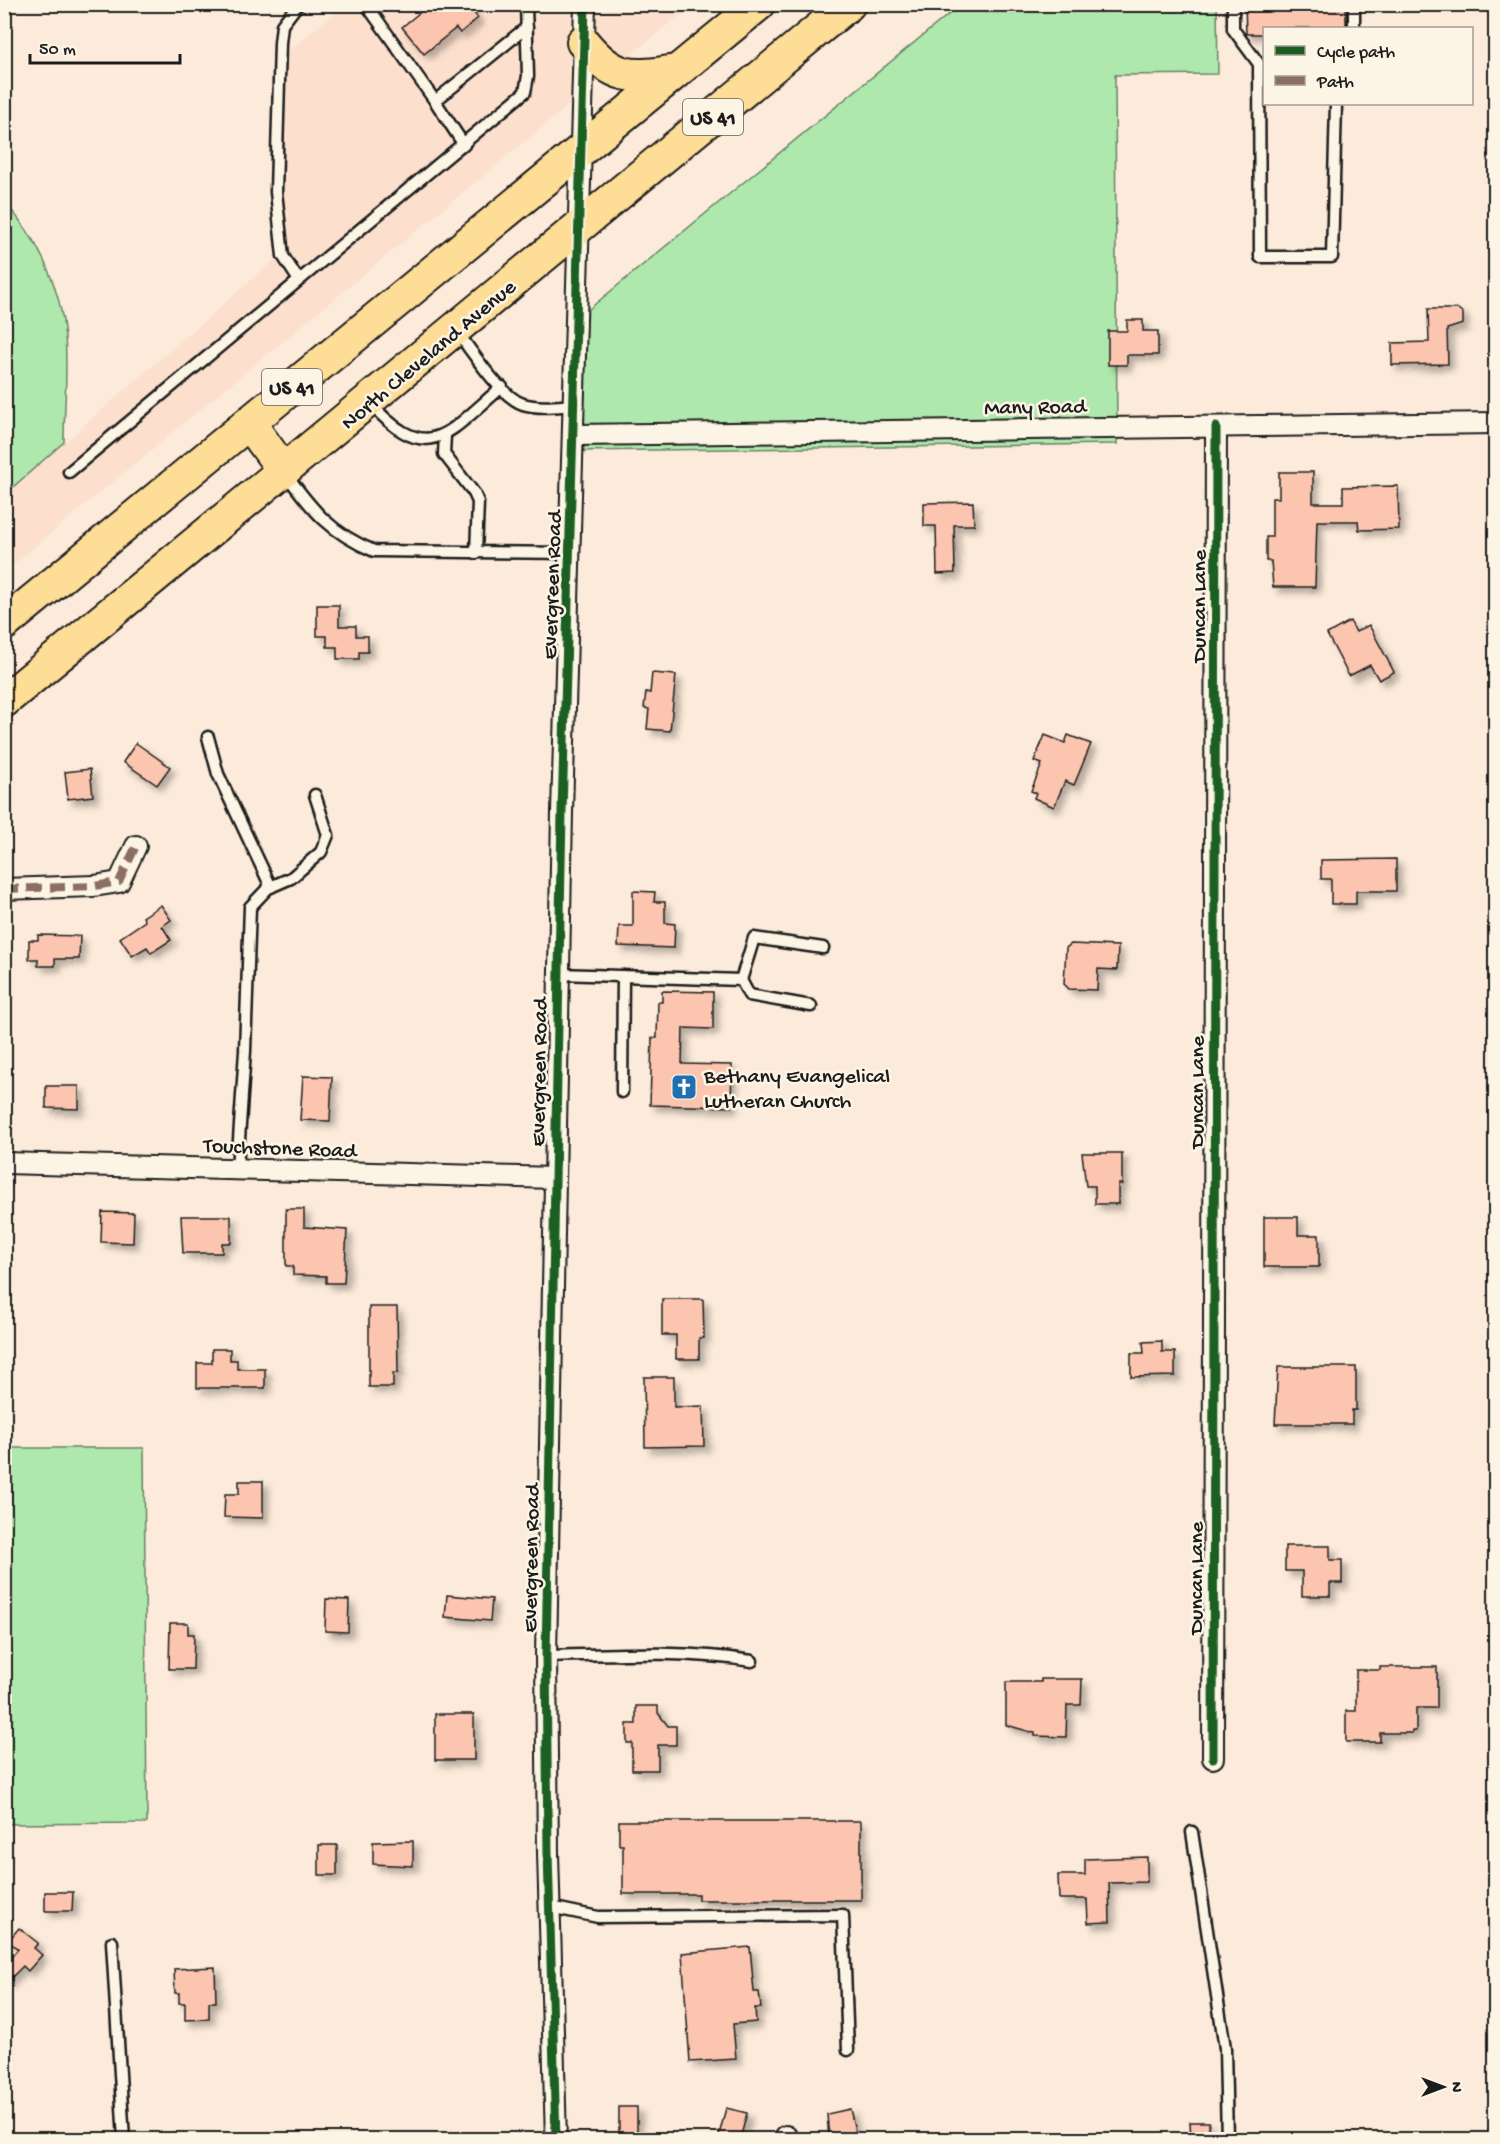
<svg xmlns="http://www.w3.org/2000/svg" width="1500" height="2144" font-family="'Gochi Hand',sans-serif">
  <defs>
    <filter id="shadow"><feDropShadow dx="5.5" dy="5.5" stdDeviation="3" flood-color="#0004"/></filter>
  </defs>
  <rect width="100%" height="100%" fill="#fcebda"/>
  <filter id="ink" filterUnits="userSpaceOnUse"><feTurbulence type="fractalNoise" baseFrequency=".0167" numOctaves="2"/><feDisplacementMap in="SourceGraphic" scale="12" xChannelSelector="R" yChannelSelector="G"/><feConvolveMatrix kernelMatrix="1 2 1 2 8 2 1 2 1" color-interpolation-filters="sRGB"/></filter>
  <g filter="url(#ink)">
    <path fill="#fce0cd" d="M343 5H692L621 63 586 27 567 39 590 68 603 77 5 571V494L282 253 281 58Z"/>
    <g fill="#afe8ad" stroke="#668264" stroke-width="1.5">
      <path d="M960 5H1217L1218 74 1115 75 1117 444 579 451 578 318Z"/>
      <path d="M4 202C38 237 61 288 65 337 68 372 64 408 64 442L5 494Z"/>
      <path d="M4 1448H144L147 1823 5 1824Z"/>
    </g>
    <g fill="#fcc5af" stroke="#1c1c1c" stroke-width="1.5" filter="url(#shadow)">
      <path d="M430 4H467L478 18 460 33 456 28 424 54 402 27Z"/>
      <path d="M1245 4H1346V28H1264V34H1246Z"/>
      <path d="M1428 309H1458L1463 313V324L1447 329 1448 364 1392 365V343L1429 342Z"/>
      <path d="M1127 320H1143V331H1158V355H1127V365H1108V331H1127Z"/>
      <path d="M1279 472H1313V503H1343V487L1398 486 1399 529 1359 530 1358 521H1317L1315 587H1273L1271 561H1266V537H1272V498H1279Z"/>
      <path d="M973 502 974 525H954L955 573 937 574 936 526H924V503Z"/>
      <path d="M317 605H339V626H356V636H368V652H359V659H337V647H327V636H317Z"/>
      <path d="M1350 621 1356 632 1369 625 1394 672 1379 680 1370 665 1349 676 1327 634Z"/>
      <path d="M652 673 676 675 670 731 647 729 649 709 644 708 646 692 650 693Z"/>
      <path d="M1045 735 1065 743 1068 735 1091 744 1074 785 1065 781 1054 807 1034 798 1036 793 1031 791 1042 764 1034 761Z"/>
      <path d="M136 743 170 767 157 785 123 762Z"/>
      <path d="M90 769 93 796 68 799 65 772Z"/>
      <path d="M1396 859V891H1356V904H1331V879H1321V860Z"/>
      <path d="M633 891 655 892 654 902H665V923L675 924 674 948 618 946 619 926H633Z"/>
      <path d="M161 905 171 920 162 926 171 940 151 953 147 947 132 956 120 938 145 921 143 917Z"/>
      <path d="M38 935 80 936 79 959H55V966H38V959H29V940H38Z"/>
      <path d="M1071 944 1118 946 1117 970 1098 969 1097 990 1069 989 1064 984 1066 948Z"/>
      <path d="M662 991 713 992V1029L683 1028 682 1064 732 1065 731 1107 650 1105 652 1038H657L658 1002H662Z"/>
      <path d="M303 1076 332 1077 330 1121 300 1120Z"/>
      <path d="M46 1086H79V1109L46 1108Z"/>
      <path d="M1082 1153H1122V1184H1118V1204H1095V1186H1086Z"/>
      <path d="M286 1209H304V1227L347 1230 344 1283H326V1276L293 1275V1266H286Z"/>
      <path d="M102 1212 134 1213 133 1243 101 1242Z"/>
      <path d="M181 1216H231V1243H222V1253H183Z"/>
      <path d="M1264 1217H1298V1235H1319V1267H1264Z"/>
      <path d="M662 1299H703L704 1338H699V1359H676V1335H662Z"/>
      <path d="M369 1307H397L398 1373H393V1387H369Z"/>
      <path d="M1162 1341V1352H1175V1376L1131 1377V1353H1144L1143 1342Z"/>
      <path d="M212 1349H230V1360H237V1369H265V1388H197V1363H212Z"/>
      <path d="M1278 1367H1356V1410H1352V1424H1275Z"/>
      <path d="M644 1377H674V1407L703 1406 704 1446 645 1447Z"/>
      <path d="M239 1481H263V1518L224 1517 225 1494H239Z"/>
      <path d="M1285 1546H1330V1560H1342V1583H1330V1596H1302V1571H1285Z"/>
      <path d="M447 1595 492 1599 490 1621 445 1617Z"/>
      <path d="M326 1599 349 1600 348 1632 325 1631Z"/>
      <path d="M170 1623H188V1634H194L193 1669H169Z"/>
      <path d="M1380 1667H1437V1708H1416V1731H1412V1733H1380V1742H1346V1711H1356V1670H1380Z"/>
      <path d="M1041 1679H1082L1081 1705H1067L1066 1737 1035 1736V1733L1006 1725V1682H1041Z"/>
      <path d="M636 1706H658V1713L668 1726H676V1745H658V1770H632V1743H627V1724H636Z"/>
      <rect x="435" y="1714" width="39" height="46"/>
      <path d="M619 1821H861V1900H698V1894H623V1845H619Z"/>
      <path d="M413 1841V1866L373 1864V1842Z"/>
      <rect x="319" y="1845" width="18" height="30"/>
      <path d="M1147 1857V1882L1109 1883 1110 1922 1088 1923 1087 1899H1059L1058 1875H1085V1859Z"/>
      <path d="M45 1892H73L72 1911H45Z"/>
      <path d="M19 1928 38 1943 34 1948 42 1955 28 1971 23 1966 4 1985V1965L18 1949 8 1941Z"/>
      <path d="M750 1947 754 1992H759L761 2008H755L756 2022 733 2024 736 2059 690 2062 682 1953Z"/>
      <path d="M215 1967 216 2002H209V2019L185 2020V2003H179V1993H175L174 1969Z"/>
      <rect x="619" y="2107" width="18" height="28"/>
      <path d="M726 2108 747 2113 740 2139H718Z"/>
      <path d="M850 2109 857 2139H829L827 2114Z"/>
      <path d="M1190 2122H1209V2139H1191Z"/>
    </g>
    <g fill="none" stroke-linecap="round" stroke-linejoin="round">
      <g stroke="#1c1c1c" stroke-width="15">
        <g id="lane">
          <path d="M298 4 282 25 280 43 276 192 283 256 298 279"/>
          <path d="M366 4 435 101 527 27"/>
          <path d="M1233 4V29L1259 64 1260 257H1332L1336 104"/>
          <path d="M1354 28V4"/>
          <path d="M435 101 464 145"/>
          <path d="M457 332C472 351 501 397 523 404 540 409 558 406 575 405"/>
          <path d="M369 402C429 468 446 434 502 387"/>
          <path d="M445 435 444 454 474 493 478 502 476 553"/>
          <path d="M69 472 525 92 528 76 526 4"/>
          <path d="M286 474C313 511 331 533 374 551L570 553"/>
          <path d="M208 737 218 774 271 887"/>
          <path d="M559 974 741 980 754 938 823 948"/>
          <path d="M741 980 749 995 811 1006"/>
          <path d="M622 1092 623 976"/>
          <path d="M237 1169 245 1051 250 907 268 888 291 878 321 852 328 835 315 795"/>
          <path d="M546 1656C616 1654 683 1650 752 1661"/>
          <path d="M1192 1832 1225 2048 1227 2140"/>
          <path d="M550 1907 598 1917 843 1915 848 2050"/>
          <path d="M112 1942 124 2140"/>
        </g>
      </g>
      <g stroke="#1c1c1c" stroke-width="24">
        <g id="street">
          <path d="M574 435 1496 423"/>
          <path d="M4 889 94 886 119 882 136 846"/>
          <path d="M4 1163 555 1178"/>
          <path d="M1213 1758 1216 427"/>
          <path d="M556 2140 548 1853 546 1656 562 812 585 4"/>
          <path d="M786 2140V2136"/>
        </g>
      </g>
      <g stroke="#1c1c1c" stroke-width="36">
        <g id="primary">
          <path d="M583 42C614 80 631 78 677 71"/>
          <path d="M249 423 284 471"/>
          <path d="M4 624 759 4"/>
          <path d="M4 701 849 4"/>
        </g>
      </g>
      <use href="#lane" stroke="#fcf5e5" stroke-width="10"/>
      <use href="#street" stroke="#fcf5e5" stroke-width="20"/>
      <use href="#primary" stroke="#fedd96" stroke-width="32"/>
      <path stroke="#8d6e63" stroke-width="8" stroke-dasharray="15 8" stroke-linecap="butt" d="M4 889 94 886 119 882 136 846"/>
      <g stroke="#fcf5e5" stroke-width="13">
        <g id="cycleway">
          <path d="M1213 1758 1216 427"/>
          <path d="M556 2140 548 1853 546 1656 562 812 585 4"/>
        </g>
      </g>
      <use href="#cycleway" stroke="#1b5e20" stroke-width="9"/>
    </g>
  </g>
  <defs>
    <g id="church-square" transform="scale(1.35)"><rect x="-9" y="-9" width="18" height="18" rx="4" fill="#1f6fb2" stroke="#fcf5e5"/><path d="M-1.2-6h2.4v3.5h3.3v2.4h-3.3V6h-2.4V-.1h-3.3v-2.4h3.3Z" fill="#fff"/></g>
  </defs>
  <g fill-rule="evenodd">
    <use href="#church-square" x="684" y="1087"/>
  </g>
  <g text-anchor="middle" stroke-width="5" stroke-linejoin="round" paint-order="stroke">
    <g fill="#fcf5e5" stroke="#5f5d58" stroke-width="1.5">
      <rect x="683" y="99" width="60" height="36" rx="4.5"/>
      <rect x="262" y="369" width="60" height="36" rx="4.5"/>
    </g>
    <g font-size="21" font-weight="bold" fill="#1c1c1c">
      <text x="713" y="124">US 41</text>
      <text x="292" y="394">US 41</text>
    </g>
    <g font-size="22" fill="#1c1c1c" stroke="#fcf5e5">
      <text transform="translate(427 353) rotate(-40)" y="8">North Cleveland Avenue</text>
      <text transform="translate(1035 405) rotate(-1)" y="8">Many Road</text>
      <text transform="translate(550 585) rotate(-88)" y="8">Evergreen Road</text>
      <text transform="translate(1197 606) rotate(-90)" y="8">Duncan Lane</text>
      <text transform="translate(537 1072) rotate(-89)" y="8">Evergreen Road</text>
      <text transform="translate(1195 1092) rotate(-90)" y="8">Duncan Lane</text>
      <text transform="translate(280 1146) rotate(2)" y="8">Touchstone Road</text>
      <text transform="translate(529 1558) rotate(-89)" y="8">Evergreen Road</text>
      <text transform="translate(1194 1578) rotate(-90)" y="8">Duncan Lane</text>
    </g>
    <g font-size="22" fill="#1c1c1c" stroke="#fcf5e5" text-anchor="start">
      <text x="704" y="1082">Bethany Evangelical<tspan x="704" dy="25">Lutheran Church</tspan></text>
    </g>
  </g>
  <rect width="1500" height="2144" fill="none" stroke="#fcf5e5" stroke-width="24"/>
  <rect x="12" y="12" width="1476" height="2120" fill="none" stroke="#1c1c1c" stroke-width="2" filter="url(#ink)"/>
  <rect x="1263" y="27" width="210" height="78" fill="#fcf5e5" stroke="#a29e95" stroke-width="1.5"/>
  <rect x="1275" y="46" width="30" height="9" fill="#1b5e20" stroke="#a29e95" stroke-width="1.5"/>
  <text x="1317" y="57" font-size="18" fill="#1c1c1c">Cycle path</text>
  <rect x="1275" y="76" width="30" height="9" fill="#8d6e63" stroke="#a29e95" stroke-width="1.5"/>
  <text x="1317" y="87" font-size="18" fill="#1c1c1c">Path</text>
  <g transform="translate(1443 2087) rotate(90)" stroke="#fcf5e5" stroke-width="4.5" paint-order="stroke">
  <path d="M0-4.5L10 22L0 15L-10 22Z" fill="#1c1c1c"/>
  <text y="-9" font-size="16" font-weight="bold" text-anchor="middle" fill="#1c1c1c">N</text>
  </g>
  <path d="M30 54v9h150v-9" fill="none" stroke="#1c1c1c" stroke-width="3"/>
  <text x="39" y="54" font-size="18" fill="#1c1c1c" stroke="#fcf5e5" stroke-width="4.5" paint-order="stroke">50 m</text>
</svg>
